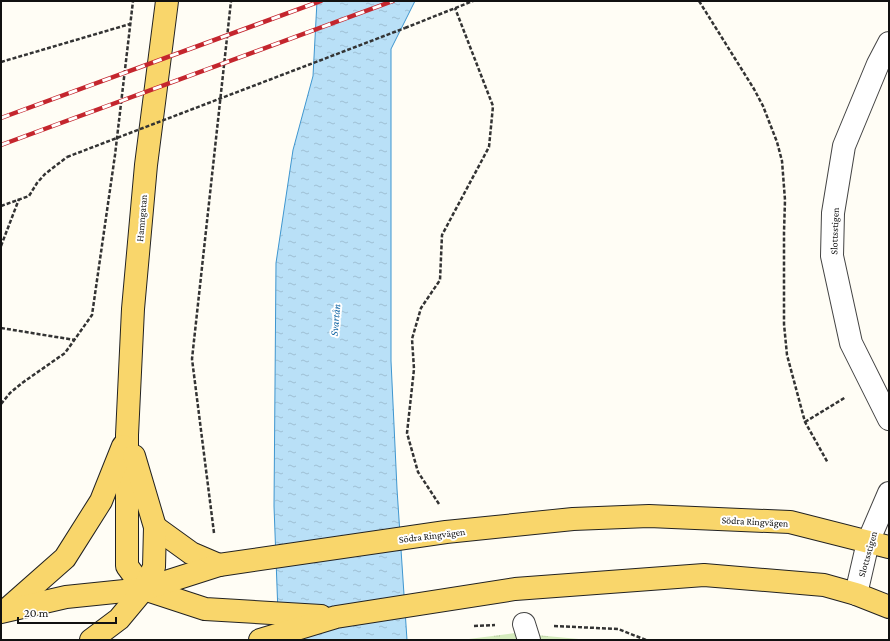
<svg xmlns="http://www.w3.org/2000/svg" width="890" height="641" font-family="'Crimson Pro',serif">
  <defs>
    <pattern id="grass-tufts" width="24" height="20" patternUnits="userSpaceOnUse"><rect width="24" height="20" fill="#d5ebbd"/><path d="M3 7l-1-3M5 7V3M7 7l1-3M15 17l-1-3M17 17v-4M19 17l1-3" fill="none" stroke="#b6c8a1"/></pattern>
    <pattern id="water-ripples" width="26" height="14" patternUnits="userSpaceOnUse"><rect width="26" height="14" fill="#b9e0f7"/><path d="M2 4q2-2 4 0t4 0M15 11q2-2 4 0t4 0" fill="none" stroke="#9ebfd3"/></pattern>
  </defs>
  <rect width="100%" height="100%" fill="#fffdf5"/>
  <path fill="url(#grass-tufts)" d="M515 633 589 640H461Z"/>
  <path fill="url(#water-ripples)" stroke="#3f96cf" d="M317 1H415L391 49V361L397 489 407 640H279L274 506 276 263 293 150 313 76Z"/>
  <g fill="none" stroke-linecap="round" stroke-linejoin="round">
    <g stroke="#444" stroke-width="24">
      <g id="minor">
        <path d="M889 43 878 64 844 146 833 213 832 256 851 343 889 419"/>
        <path d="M856 594 868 542 889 493"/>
        <path d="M524 624 529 640"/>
      </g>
    </g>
    <g stroke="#222" stroke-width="24">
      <g id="major">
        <path d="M155 527 191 553 219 565"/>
        <path d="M144 589 127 566V435L133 309 146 165 167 1"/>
        <path d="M144 589 205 609 321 616"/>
        <path d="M6 610 65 558 101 501 123 446"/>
        <path d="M1 612 66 597 144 589 219 565 446 532 573 519 649 516 790 522 889 547"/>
        <path d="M91 640 119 619 144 589 154 567 155 527 134 456"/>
        <path d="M260 640 336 617 515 589 704 575 824 585 856 594 889 607"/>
      </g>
    </g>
    <g stroke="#333" stroke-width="2.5" stroke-dasharray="4 2" stroke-linecap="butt">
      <path d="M699 1 754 89 763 106 777 142 782 161 785 200 784 232V324L787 355 805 422 828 463"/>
      <path d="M405 28 473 1"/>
      <path d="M1 62 130 24"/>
      <path d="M1 206 29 196 37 183 45 174 67 157"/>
      <path d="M1 246 19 199"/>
      <path d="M1 328 75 340"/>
      <path d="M1 404 10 393 22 383 65 353 92 315 115 155 133 1"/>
      <path d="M805 422 846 397"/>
      <path d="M439 504 418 472 407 433 414 369 412 339 421 308 440 280 442 235 489 147 493 106 455 8"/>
      <path d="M214 533 192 359 231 1"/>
      <path d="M474 626 495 625"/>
      <path d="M554 626 618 629 646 640"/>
    </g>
    <use href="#minor" stroke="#fff" stroke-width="22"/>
    <use href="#major" stroke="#f9d66b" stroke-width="22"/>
    <g stroke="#c4262e" stroke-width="4.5">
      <g id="rail">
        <path d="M1 118 321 1"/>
        <path d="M1 145 393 1"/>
      </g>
    </g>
    <use href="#rail" stroke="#fff" stroke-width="3" stroke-dasharray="9" stroke-linecap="butt"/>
    <path stroke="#333" stroke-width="2.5" stroke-dasharray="4 2" stroke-linecap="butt" d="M67 157 405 28"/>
  </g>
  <g text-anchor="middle" stroke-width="4" stroke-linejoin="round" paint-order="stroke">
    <g font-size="10" fill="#111" stroke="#fff">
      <text transform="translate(141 218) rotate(-85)" y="4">Hamngatan</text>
      <text transform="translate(834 231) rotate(-88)" y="4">Slottsstigen</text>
      <text transform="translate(755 521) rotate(3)" y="4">Södra Ringvägen</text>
      <text transform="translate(432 535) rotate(-7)" y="4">Södra Ringvägen</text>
      <text transform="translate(867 554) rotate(-74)" y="4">Slottsstigen</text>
    </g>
    <g font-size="11" font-style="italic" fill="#1768a6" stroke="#fff">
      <text transform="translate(335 320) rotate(-85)" y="4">Svartån</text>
    </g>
  </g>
  <rect width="890" height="641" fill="none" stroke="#111111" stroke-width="4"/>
  <path d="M18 617v6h98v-6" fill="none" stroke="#111111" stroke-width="2"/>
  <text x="24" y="617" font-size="12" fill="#111111" stroke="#ffffff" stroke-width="3" paint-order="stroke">20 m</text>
</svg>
